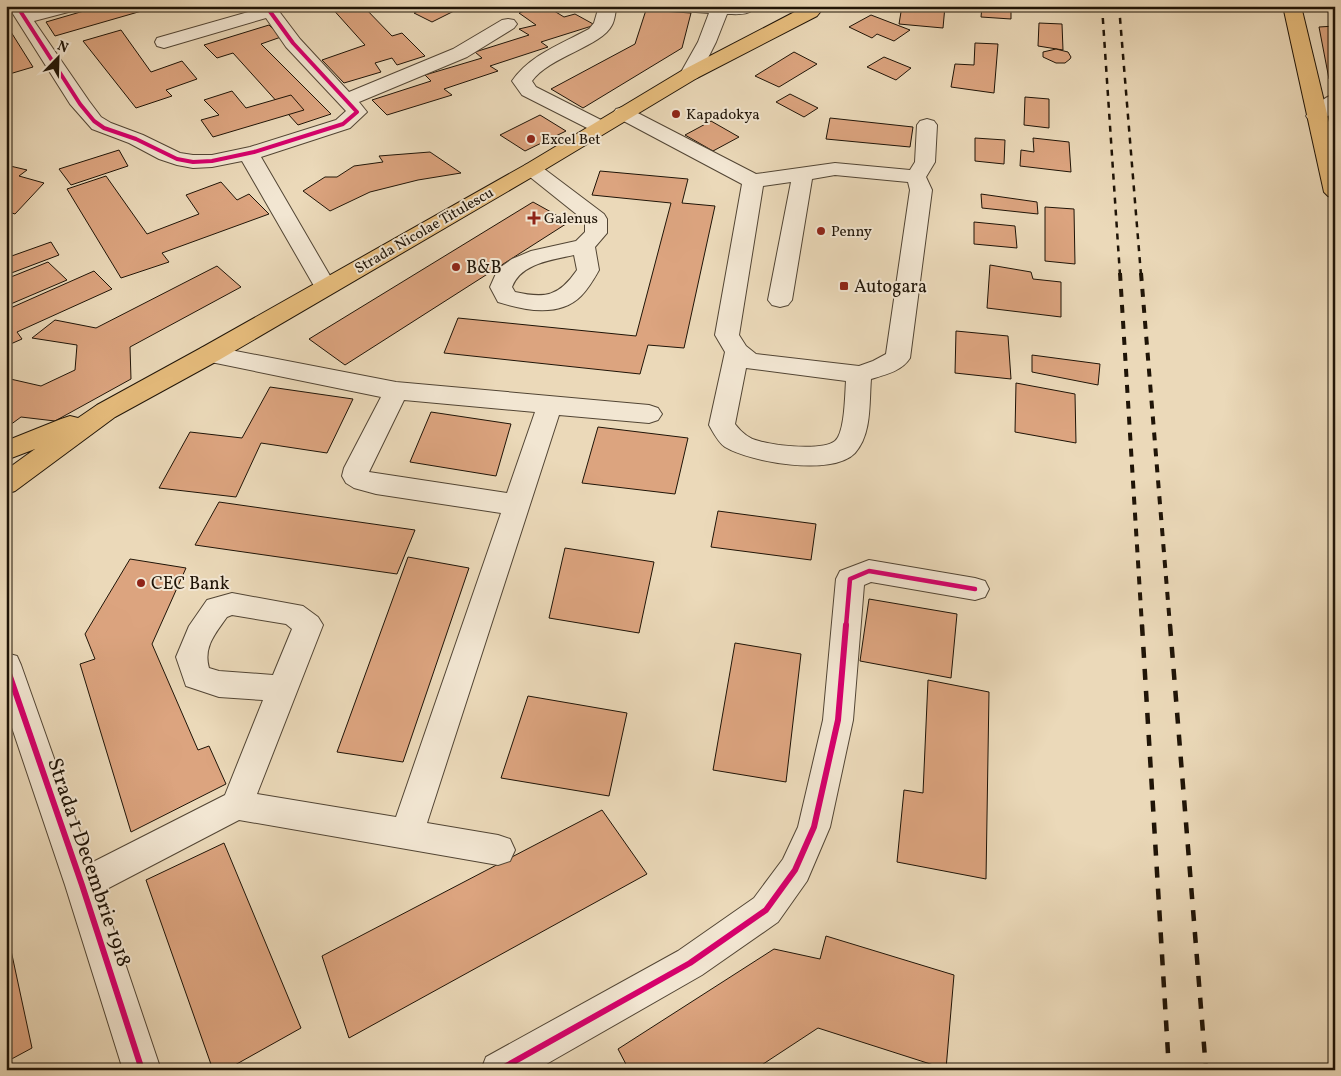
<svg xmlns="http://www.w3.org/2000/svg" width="1341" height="1076" font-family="Vollkorn,serif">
  <rect width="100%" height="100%" fill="#ebd9b9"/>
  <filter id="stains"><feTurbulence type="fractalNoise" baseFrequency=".004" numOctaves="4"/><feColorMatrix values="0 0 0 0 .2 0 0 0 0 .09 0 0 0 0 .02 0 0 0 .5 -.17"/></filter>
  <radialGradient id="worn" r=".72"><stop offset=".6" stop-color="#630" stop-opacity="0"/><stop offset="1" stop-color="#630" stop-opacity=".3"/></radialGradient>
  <g fill="#dca47f" stroke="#1f1407">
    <path d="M101 6H159L55 36 46 22Z"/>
    <path d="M330 6H363L392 36 402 33 425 56 397 65 392 58 375 63 381 72 344 83 322 60 365 45Z"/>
    <path d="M420 6H464L432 22 414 13 424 8Z"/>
    <path d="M539 6H546L564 17 575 14 595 25 541 42 548 47 490 66 498 71 444 89 452 95 387 115 372 100 431 81 425 75 482 58 475 52 529 35 519 29 536 25 519 13Z"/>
    <path d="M902 6H945L943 28 899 24Z"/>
    <path d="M982 6H1011V19L981 17Z"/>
    <path d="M646 10 691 13 682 48 583 108 551 89 635 44Z"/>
    <path d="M871 15 910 30 894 41 877 34 872 38 849 27Z"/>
    <path d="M1039 23 1062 24 1063 50 1038 46Z"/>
    <path d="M6 24 33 67 6 75Z"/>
    <path d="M269 25 281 37 261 44 331 114 298 125 233 53 217 58 204 45Z"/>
    <path d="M1335 26V74L1329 79 1319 27Z"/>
    <path d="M121 30 151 72 182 61 197 79 166 90 172 96 136 108 83 41Z"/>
    <path d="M975 43 998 44 994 93 951 87 955 64 974 65Z"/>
    <path d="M1056 49 1068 52 1071 57 1070 59 1065 63H1056L1043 57V52Z"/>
    <path d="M794 52 817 64 779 87 755 76Z"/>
    <path d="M884 57 911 68 896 80 867 67Z"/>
    <path d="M232 91 246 108 291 95 304 110 213 137 201 120 219 115 204 100Z"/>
    <path d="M790 94 818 108 804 117 776 102Z"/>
    <path d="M1025 97 1049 99V128L1024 125Z"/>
    <path d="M540 115 566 131 525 151 500 135Z"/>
    <path d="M830 118 913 127 910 147 826 139Z"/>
    <path d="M711 121 739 137 713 151 685 135Z"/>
    <path d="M975 138 1005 140 1004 164 975 161Z"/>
    <path d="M1033 138 1069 142 1071 172 1020 166 1021 150 1034 152Z"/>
    <path d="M119 150 128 166 71 185 59 169Z"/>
    <path d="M430 152 461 173 418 180 370 192 330 211 303 191 325 177H337L354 166 383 162 379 156Z"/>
    <path d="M6 165 27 170 19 176 44 183 15 214 6 211Z"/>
    <path d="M600 171 688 179 682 203 715 206 684 348 648 345 640 374 444 353 458 318 636 336 671 203 592 195Z"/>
    <path d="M106 176 147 234 199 214 186 195 221 182 237 200 249 194 269 214 162 253 169 262 121 278 67 189Z"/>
    <path d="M981 194 1037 202 1038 214 982 208Z"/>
    <path d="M533 202 569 222 345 365 309 339Z"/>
    <path d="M1045 207 1074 209 1075 264 1045 261Z"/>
    <path d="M974 222 1015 226 1017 248 974 244Z"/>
    <path d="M51 242 59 255 6 275V258Z"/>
    <path d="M48 262 67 280 6 306V279Z"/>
    <path d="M990 265 1031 272 1033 279 1061 282V317L987 308Z"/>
    <path d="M217 266 241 287 130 347 131 379 55 421 21 417 6 428V378L41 386 75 370 77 345 32 338 55 320 96 328Z"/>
    <path d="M94 271 112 289 17 332 22 339 6 346V310Z"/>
    <path d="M956 331 1008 336 1011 379 955 373Z"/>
    <path d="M1032 355 1100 364 1098 385 1032 372Z"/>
    <path d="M1016 383 1075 394 1076 443 1015 432Z"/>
    <path d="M270 387 353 399 327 453 261 443 236 497 159 488 190 432 242 438Z"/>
    <path d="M431 412 511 424 496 476 410 462Z"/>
    <path d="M598 427 688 438 675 494 582 483Z"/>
    <path d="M219 502 415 530 397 574 195 545Z"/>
    <path d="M718 511 816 524 811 560 711 547Z"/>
    <path d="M565 548 654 562 639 633 549 618Z"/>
    <path d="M408 557 469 568 403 762 337 752Z"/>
    <path d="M130 559 186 568 152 644 198 750 209 746 226 784 131 832 80 664 95 659 85 634Z"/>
    <path d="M869 599 957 614 951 678 860 661Z"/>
    <path d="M735 643 801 654 786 782 713 770Z"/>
    <path d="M928 680 989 692 986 879 897 862 904 790 923 793Z"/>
    <path d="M528 696 627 713 609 796 501 778Z"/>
    <path d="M602 810 647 874 349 1038 322 956Z"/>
    <path d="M224 843 301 1028 226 1070H213L146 880Z"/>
    <path d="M6 927 32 1048 6 1062Z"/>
    <path d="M826 936 954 975 946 1069 818 1028 754 1070H629L618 1049 774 949 820 959Z"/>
  </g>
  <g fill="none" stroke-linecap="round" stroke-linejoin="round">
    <g stroke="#524534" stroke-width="2">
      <g id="minor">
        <path d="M8 6H26L29 11 48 6H79L76 10 34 21 89 101 101 117 111 123 143 135 180 153 193 155H212L250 147 336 120 346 111 286 47 266 18 164 48 157 46 155 42 157 38 259 9 257 6H275L300 39 349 92 453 49 502 20 508 19 514 20 517 24 514 28 467 57 359 102 367 112 350 128 261 157 336 286 333 291 325 293 317 291 314 286 242 161 212 167 193 168 177 165 159 159 129 143 92 129 70 104Z"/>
        <path d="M599 6H617C615 12 615 20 612 25 602 46 549 57 532 81L536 87 607 123 610 127 607 131 600 133 593 131 522 95 512 81C530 55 561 44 589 29L594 23Z"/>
        <path d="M667 6H757C750 16 738 14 727 14L716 42 700 74 697 78 690 80 683 78 680 74 698 42 709 13 670 10Z"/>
        <path d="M1335 94V110C1326 118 1321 123 1309 120L1306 116C1312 107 1324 97 1335 94Z"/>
        <path d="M623 107 630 109 756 174 835 163 910 170 915 162 917 125 920 121 927 119 934 121 937 125 935 162 926 177 932 190 910 358C902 371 885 375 871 379 869 403 872 434 855 453 832 477 750 462 725 447 718 442 713 432 709 425L725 352 715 335 742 184 616 117 613 113 616 109ZM835 175 908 182 910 190 886 354 873 361 859 366 756 354 746 346 739 335 763 186 791 182 768 300 772 305 780 307 788 305 792 300 812 179ZM746 368 846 381C845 394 845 433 835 441 822 451 776 446 759 441 749 439 741 432 735 424Z"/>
        <path d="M532 163 539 165 604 214 607 219V233L595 247 599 270C594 279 588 289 581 296 559 318 524 310 498 302L490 287 498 269 512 259 531 251 576 241 585 232V221L525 173 522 169 525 165ZM574 255 577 270C559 296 546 299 515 292L512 287C521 263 552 260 574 255Z"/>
        <path d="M210 346 396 382 649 405 658 408 662 414 658 420 649 423 559 415 427 823 498 835 510 839 515 850 510 861 498 865 239 820 101 892 161 1070H123L65 885 6 710V653L17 656 21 665 91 863 225 795 263 700 219 697 186 686 176 657 189 626 207 600 232 593 303 606 318 617 323 625 257 794 396 817 501 513 376 494 354 488 346 483 342 476 344 468 381 397 201 360 198 354 201 348ZM404 400 535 412 507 493 369 472ZM232 615 286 624 292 629 273 675 219 671 209 668C203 647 215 634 227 617Z"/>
        <path d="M869 560 975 578 985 581 989 589 985 597 975 600 871 582 864 585 853 720 830 827 807 881 778 922 702 975 536 1070H481L486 1057 678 951 754 898 783 859 798 827 823 720 836 579 840 571Z"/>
      </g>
    </g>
    <g stroke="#1f1407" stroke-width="2">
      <g id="major">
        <path d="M806 6H825L817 16 697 78 539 173 219 360 115 417 15 491 6 494V470L35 449 6 460V441L61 419 70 416 78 418 97 405 201 348 525 165 683 70Z"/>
        <path d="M1283 6H1301L1335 147V198L1328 196 1324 192Z"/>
      </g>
    </g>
    <use href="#minor" fill="#f2e6d2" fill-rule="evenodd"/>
    <use href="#major" fill="#e6bc7c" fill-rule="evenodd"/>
    <g stroke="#1f1407" stroke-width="2.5" stroke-dasharray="6 6" stroke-linecap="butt">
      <path d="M1102 6 1120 275"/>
      <path d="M1119 6 1141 275"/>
    </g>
    <g stroke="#1f1407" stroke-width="4" stroke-dasharray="8 8" stroke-linecap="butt">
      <path d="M1120 273 1142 626"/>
      <path d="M1141 273 1170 626"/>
    </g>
    <g stroke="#1f1407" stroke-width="4.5" stroke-dasharray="11 11" stroke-linecap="butt">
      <path d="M1142 625 1169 1070"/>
      <path d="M1170 625 1206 1070"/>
    </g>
    <g stroke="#f2e6d2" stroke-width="6">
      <path id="cycleway-far2" d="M17 6 80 104 94 121 104 128 136 139 177 159 193 162 212 161 254 152 343 124 357 112 293 43 266 6"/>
    </g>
    <g stroke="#f2e6d2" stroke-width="8">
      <path id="cycleway-far1" d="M846 626 850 579 869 571 975 589"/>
    </g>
    <g stroke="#f2e6d2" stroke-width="9">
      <g id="cycleway">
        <path d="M6 665 82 885 142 1070"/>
        <path d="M499 1070 690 963 766 910 795 870 814 827 838 720 846 625"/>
      </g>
    </g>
    <use href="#cycleway-far2" stroke="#d6006c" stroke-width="4"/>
    <use href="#cycleway-far1" stroke="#d6006c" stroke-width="4.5"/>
    <use href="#cycleway" stroke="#d6006c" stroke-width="6"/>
  </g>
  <g fill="#8f2418" stroke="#f2e6d2" stroke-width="2">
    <circle cx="676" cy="114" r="5"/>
    <circle cx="531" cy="139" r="5"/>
    <path d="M531.5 210.5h5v5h5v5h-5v5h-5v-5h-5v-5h5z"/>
    <circle cx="821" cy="231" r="5"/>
    <circle cx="456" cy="267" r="5"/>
    <rect x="839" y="281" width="10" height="10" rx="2.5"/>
    <circle cx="141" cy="583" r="5"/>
  </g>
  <g text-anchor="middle" stroke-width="4" stroke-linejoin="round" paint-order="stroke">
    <g font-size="15" fill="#1f1407" stroke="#f2e6d2" text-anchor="start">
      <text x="686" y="119">Kapadokya</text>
      <text x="541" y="144">Excel Bet</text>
      <text x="544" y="223">Galenus</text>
      <text x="831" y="236">Penny</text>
    </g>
    <g font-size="15" fill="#1f1407" stroke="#f2e6d2">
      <text transform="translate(424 230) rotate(-30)" y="5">Strada Nicolae Titulescu</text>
    </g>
    <g font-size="18" fill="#1f1407" stroke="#f2e6d2" text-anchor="start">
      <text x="466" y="273">B&amp;B</text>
      <text x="854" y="292">Autogara</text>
      <text x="151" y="589">CEC Bank</text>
    </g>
    <g font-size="21" fill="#1f1407" stroke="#f2e6d2">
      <text transform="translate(90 862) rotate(71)" y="7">Strada 1 Decembrie 1918</text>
    </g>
  </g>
  <rect width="1341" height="1076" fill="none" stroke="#ebd9b9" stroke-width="25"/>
  <rect x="8" y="8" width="1326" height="1061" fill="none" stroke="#1f1407" stroke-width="2.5"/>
  <rect x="12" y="12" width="1316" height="1051" fill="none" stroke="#1f1407"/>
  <g transform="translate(58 58) rotate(23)" stroke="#f2e6d2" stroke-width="4" paint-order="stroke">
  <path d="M0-4L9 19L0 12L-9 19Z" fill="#1f1407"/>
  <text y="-8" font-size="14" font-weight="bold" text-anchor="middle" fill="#1f1407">N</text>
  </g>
  <rect width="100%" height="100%" filter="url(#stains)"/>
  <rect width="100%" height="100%" fill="url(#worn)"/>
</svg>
